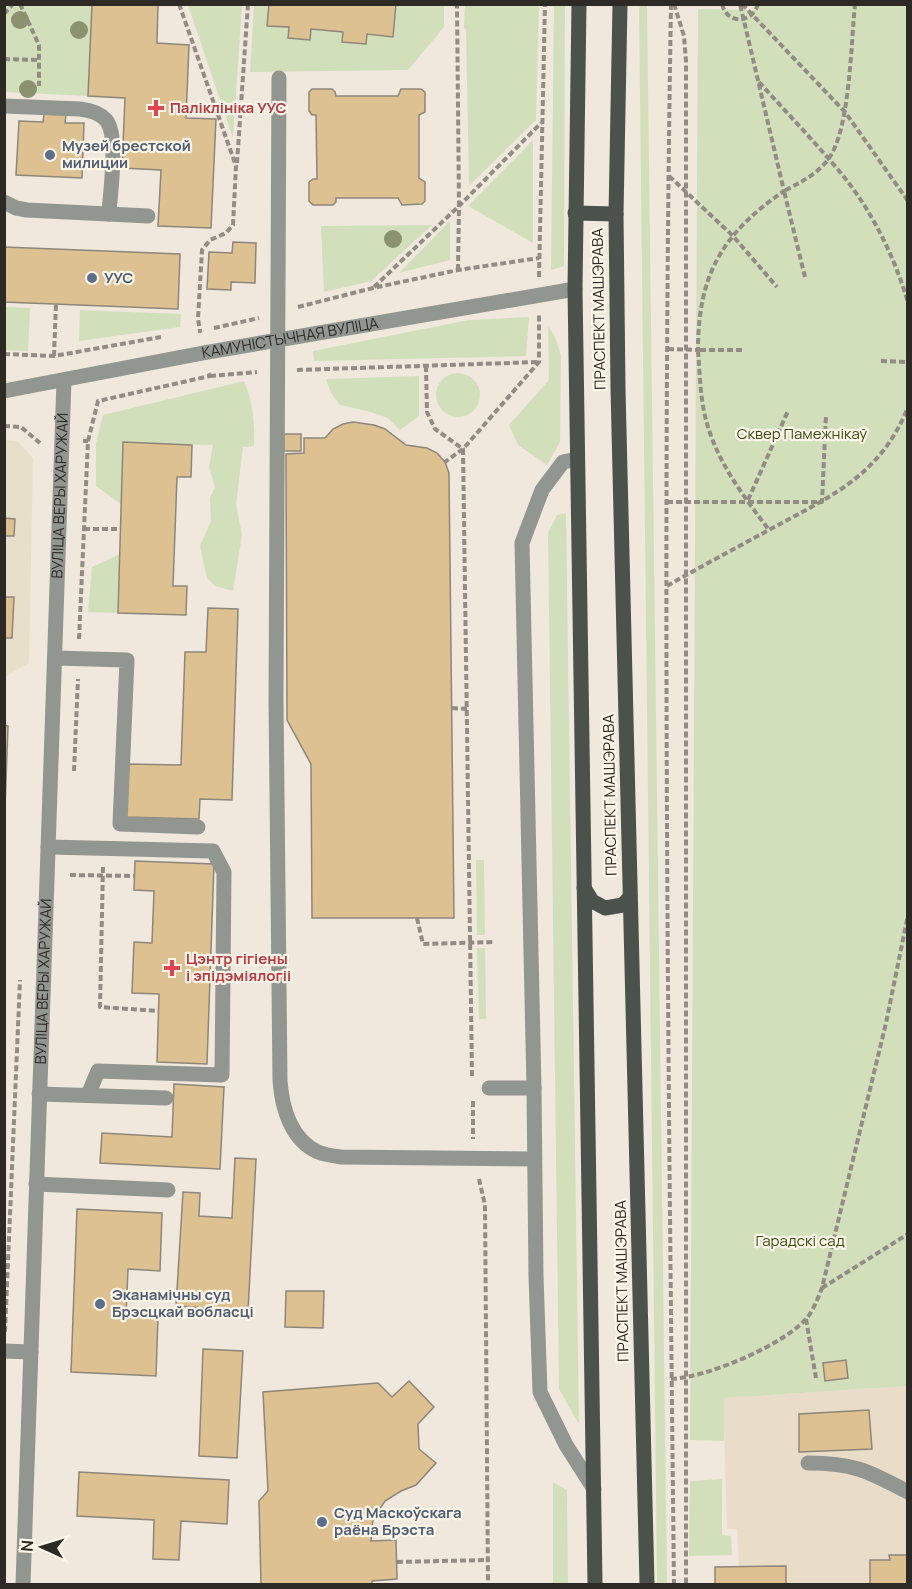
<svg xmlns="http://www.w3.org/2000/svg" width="912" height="1589" font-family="Manrope,sans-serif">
  <rect width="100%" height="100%" fill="#f0e8dc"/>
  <path fill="#e9ddca" d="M907 1386V1584H715V1567L739 1566 737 1529H727L723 1398Z"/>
  <path fill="#e8dfca" d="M4 440 17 441 33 458 29 663 5 677Z"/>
  <g fill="#d1e0bb">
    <path d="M643 4 647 5 667 1584H657L639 8Z"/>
    <path d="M760 4 907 5V1386L724 1398V1441L690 1440 698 9 758 10Z"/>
    <path d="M4 5H92L88 96 5 92Z"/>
    <path d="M188 5H242L233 138Z"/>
    <path d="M254 5H444V27L408 70 250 72Z"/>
    <path d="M465 5H539L536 120 469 186 466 30 464 27Z"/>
    <path d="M554 5H565L564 266 551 270Z"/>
    <path d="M533 140V243L468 206Z"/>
    <path d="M450 221V260L399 273Z"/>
    <path d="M432 225 371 281 324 292 321 226Z"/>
    <path d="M5 307 30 308 28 351 5 350Z"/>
    <path d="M80 310 181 314 180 327 79 341Z"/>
    <path d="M529 317 526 356 314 361 313 351 469 320Z"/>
    <path d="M548 326 555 337 561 355 560 442 547 465 518 445 509 425 549 380Z"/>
    <circle cx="458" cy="395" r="22"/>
    <path d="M419 376V416L400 430 388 418 371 412 340 405 331 393 326 379Z"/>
    <path d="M244 381C253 402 255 424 254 446L243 447 236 504 242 535 233 591 215 586 207 578 200 546 211 521 210 498 215 487 209 467 213 445 124 442 121 504 96 486V443L103 415Z"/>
    <path d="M566 513 579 1424 559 1389 548 533 557 515Z"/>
    <path d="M120 554 118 613 88 612 92 567Z"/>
    <path d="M476 860H484L485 935H477Z"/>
    <path d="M477 948H485L486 1019H479Z"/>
    <path d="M722 1479V1535L731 1536 732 1555 689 1556 690 1481Z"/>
    <path d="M553 1482 567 1490 568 1584H553Z"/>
  </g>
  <g fill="#dec191" stroke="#8d867b" stroke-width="1.5">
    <path d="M92 4H158L157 43 189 45 186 118 216 119 211 228 158 226 161 170 122 168 125 98 88 96Z"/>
    <path d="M269 4H396L393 37 367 34 366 44 342 42 343 32 311 29 310 40 288 38 289 27 267 26Z"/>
    <path d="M312 89H332L335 92 336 96H398L401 89H421L425 92V112L419 115V178L425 182V201L422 204 402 205 398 198H336V202L333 205H313L309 201V182L313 179H317L316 115H312L309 111V92Z"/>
    <path d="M44 114 66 115 65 123H84L82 178 16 175 19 121 43 122Z"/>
    <path d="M233 242 256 243 255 283 231 282V290L207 289 209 252 232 253Z"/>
    <path d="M4 247 180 254 178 309 4 302Z"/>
    <path d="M353 422 374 425 385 429 406 445 427 448 437 453 445 462 449 473 454 918H312L311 764 287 720 286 454 304 453V438H325L333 429 343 424Z"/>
    <rect x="284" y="434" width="17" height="17"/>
    <path d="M123 442 192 445 191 477H177L173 586H187L186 615 118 613Z"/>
    <path d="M4 518 15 519 14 536H4Z"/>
    <path d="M4 597H14L12 638H4Z"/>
    <path d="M208 608 238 609 232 800 200 799 199 819 126 817 127 764 181 765 185 652H206Z"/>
    <path d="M4 725 8 726 4 836Z"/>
    <path d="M135 861 214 864 207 1064 157 1062 159 994 132 993 134 942 152 943 154 891 134 890Z"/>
    <path d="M174 1084 224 1087 220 1169 100 1163 102 1133 172 1137Z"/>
    <path d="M235 1158 256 1159 248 1311 176 1306 183 1192 200 1193 199 1216 232 1218Z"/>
    <path d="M77 1209 162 1213 160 1271 128 1269 126 1316 158 1317 156 1376 71 1372Z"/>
    <path d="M286 1291H324L323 1328 285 1327Z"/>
    <path d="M203 1349 243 1351 237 1458 199 1456Z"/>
    <path d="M846 1360 848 1378 825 1381 823 1363Z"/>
    <path d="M409 1381 434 1407 418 1424 419 1449 436 1463 416 1485 401 1491 385 1501 373 1519 371 1541 396 1540 397 1579 372 1581V1584H261L259 1501 268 1491 263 1392 378 1383 392 1397Z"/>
    <path d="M869 1410 872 1449 799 1452V1414Z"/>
    <path d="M79 1472 229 1480 227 1524 181 1521 179 1560 153 1559 154 1520 77 1516Z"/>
    <path d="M889 1555H908V1584H870V1560H890Z"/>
    <path d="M786 1566V1584H715V1567Z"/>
  </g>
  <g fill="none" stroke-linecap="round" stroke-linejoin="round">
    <g stroke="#928c84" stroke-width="4" stroke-dasharray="6 3" stroke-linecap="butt">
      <path d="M20 4 39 45V86"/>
      <path d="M179 4 236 166 233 225 226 233 210 240 202 250 198 319 200 331H198"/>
      <path d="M671 4C662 531 668 1058 674 1584"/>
      <path d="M674 4 684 36 686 61V1584"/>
      <path d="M722 4C727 25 752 24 758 4"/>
      <path d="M742 4 845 112 908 201"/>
      <path d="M4 14 13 4"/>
      <path d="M4 59 39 60"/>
      <path d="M759 82C786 112 814 141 840 172 871 209 895 257 908 303"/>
      <path d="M237 163 248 4"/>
      <path d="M669 176 733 236 777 287"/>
      <path d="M458 270 459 206 541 123"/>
      <path d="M539 277 545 4"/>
      <path d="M805 277 784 191C801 182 818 174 829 158 850 129 851 43 855 4"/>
      <path d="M374 287 459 206 457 4"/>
      <path d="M298 307 373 288 458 270 539 258"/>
      <path d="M214 328 259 318"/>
      <path d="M668 349 698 350C698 274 723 233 784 191L740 4"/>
      <path d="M742 350H698C700 375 700 402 708 427 720 466 745 498 769 530"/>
      <path d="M4 354 54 356 161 337"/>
      <path d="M54 356 56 304"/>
      <path d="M881 361 908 362"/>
      <path d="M426 366 427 412 435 429 463 449 445 462"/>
      <path d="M297 370 539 362"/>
      <path d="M210 376 257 372"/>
      <path d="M4 426 21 427 40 443"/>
      <path d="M88 441 98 401 210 376 208 371"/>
      <path d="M748 500 788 411"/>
      <path d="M667 502H822L826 415"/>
      <path d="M84 529H120"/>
      <path d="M667 586C700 567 734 549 767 531 829 497 880 477 908 407"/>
      <path d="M79 639 88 441H83"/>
      <path d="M452 708 467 709"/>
      <path d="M74 771 78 679"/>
      <path d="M103 867 100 1007 159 1011"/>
      <path d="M70 875 135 876"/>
      <path d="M417 918 423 944 494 942"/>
      <path d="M472 1076 463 449 539 362V314"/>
      <path d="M473 1101V1139"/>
      <path d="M479 1179 485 1205 488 1584"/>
      <path d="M822 1288 908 1234"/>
      <path d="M806 1319 816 1378"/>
      <path d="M5 1332 20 980"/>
      <path d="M671 1379C708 1377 782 1346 807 1318 814 1309 818 1298 822 1288L886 1023 908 915"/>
      <path d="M397 1562 487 1560"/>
    </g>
    <g stroke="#929691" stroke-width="15">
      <path d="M279 78 276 699 280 1081C282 1108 291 1140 318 1152 325 1155 334 1156 341 1157L534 1159"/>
      <path d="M4 106 80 109C89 110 99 112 106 120 119 135 110 193 109 214"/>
      <path d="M4 202 16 208 27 210 148 216"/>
      <path d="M577 459 563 462 542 490 522 543 534 1088 536 1276 540 1392 566 1445 594 1489"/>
      <path d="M55 658 127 660 120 824 198 827"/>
      <path d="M48 847 213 851 224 872 222 1075 98 1071 88 1095"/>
      <path d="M489 1088H534"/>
      <path d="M39 1094 166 1098"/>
      <path d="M36 1184 168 1190"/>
      <path d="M4 1351 31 1352"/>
      <path d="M808 1463C854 1463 868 1471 908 1492"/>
    </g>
    <g stroke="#929691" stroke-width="15">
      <path id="s1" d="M4 391 203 353 575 289"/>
      <path id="s2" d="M23 1584 64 380"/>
    </g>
    <g stroke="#4b524b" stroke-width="15">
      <path d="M579 4 575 289 595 1584"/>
      <path d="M620 4 616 214 618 389 647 1584"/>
      <path d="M575 213 616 214"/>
      <path d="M584 888 592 901 605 908 623 905 630 897"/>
    </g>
  </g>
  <g fill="#8c926f">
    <circle cx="20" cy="20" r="9"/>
    <circle cx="79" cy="30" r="9"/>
    <circle cx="28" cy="89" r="9"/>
    <circle cx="393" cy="239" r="9"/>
  </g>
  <g fill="#e0444e" stroke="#fdf6e9" stroke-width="2">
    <path d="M153 99h6v6h6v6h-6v6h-6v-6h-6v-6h6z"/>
    <path d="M169 959h6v6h6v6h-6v6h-6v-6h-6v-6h6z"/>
  </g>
  <g fill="#5c6f8a" stroke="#fdf6e9" stroke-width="2">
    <circle cx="50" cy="155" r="6"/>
    <circle cx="92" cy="278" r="6"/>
    <circle cx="100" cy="1304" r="6"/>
    <circle cx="322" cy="1522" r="6"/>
  </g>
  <g text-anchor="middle" stroke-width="4.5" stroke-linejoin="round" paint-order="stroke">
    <g font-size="15" font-weight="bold" fill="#be3a42" stroke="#fdf6e9" text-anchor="start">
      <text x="170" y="113">Паліклініка УУС</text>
      <text x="186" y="964">Цэнтр гігіены<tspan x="186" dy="17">і эпідэміялогіі</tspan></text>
    </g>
    <g font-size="15" font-weight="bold" fill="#4e5e75" stroke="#fdf6e9" text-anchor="start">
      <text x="62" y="151">Музей брестской<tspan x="62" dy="17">милиции</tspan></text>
      <text x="104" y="283">УУС</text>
      <text x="112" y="1300">Эканамічны суд<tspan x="112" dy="17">Брэсцкай вобласці</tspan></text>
      <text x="334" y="1518">Суд Маскоўскага<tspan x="334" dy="17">раёна Брэста</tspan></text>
    </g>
    <g font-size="15" fill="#2d2a26" stroke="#fdf6e9">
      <text transform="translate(599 309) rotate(-91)" y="5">ПРАСПЕКТ МАШЭРАВА</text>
      <text dy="5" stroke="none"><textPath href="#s1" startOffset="291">КАМУНІСТЫЧНАЯ ВУЛІЦА</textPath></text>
      <text dy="5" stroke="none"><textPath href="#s2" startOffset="1089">ВУЛІЦА ВЕРЫ ХАРУЖАЙ</textPath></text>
      <text transform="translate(610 795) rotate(-91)" y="5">ПРАСПЕКТ МАШЭРАВА</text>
      <text dy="5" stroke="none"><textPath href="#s2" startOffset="603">ВУЛІЦА ВЕРЫ ХАРУЖАЙ</textPath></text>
      <text transform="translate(622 1281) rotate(-91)" y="5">ПРАСПЕКТ МАШЭРАВА</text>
    </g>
    <g font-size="15" fill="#3a4c16" stroke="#fdf6e9">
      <text x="802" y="439">Сквер Памежнікаў</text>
      <text x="800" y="1246">Гарадскі сад</text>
    </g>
  </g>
  <rect width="912" height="1589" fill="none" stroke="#2d2a26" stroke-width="12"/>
  <g transform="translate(42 1547) rotate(274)" stroke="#fdf6e9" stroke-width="4.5" paint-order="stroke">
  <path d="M0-4.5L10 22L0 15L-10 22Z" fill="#2d2a26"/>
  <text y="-9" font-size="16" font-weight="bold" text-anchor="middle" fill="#2d2a26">N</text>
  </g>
</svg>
